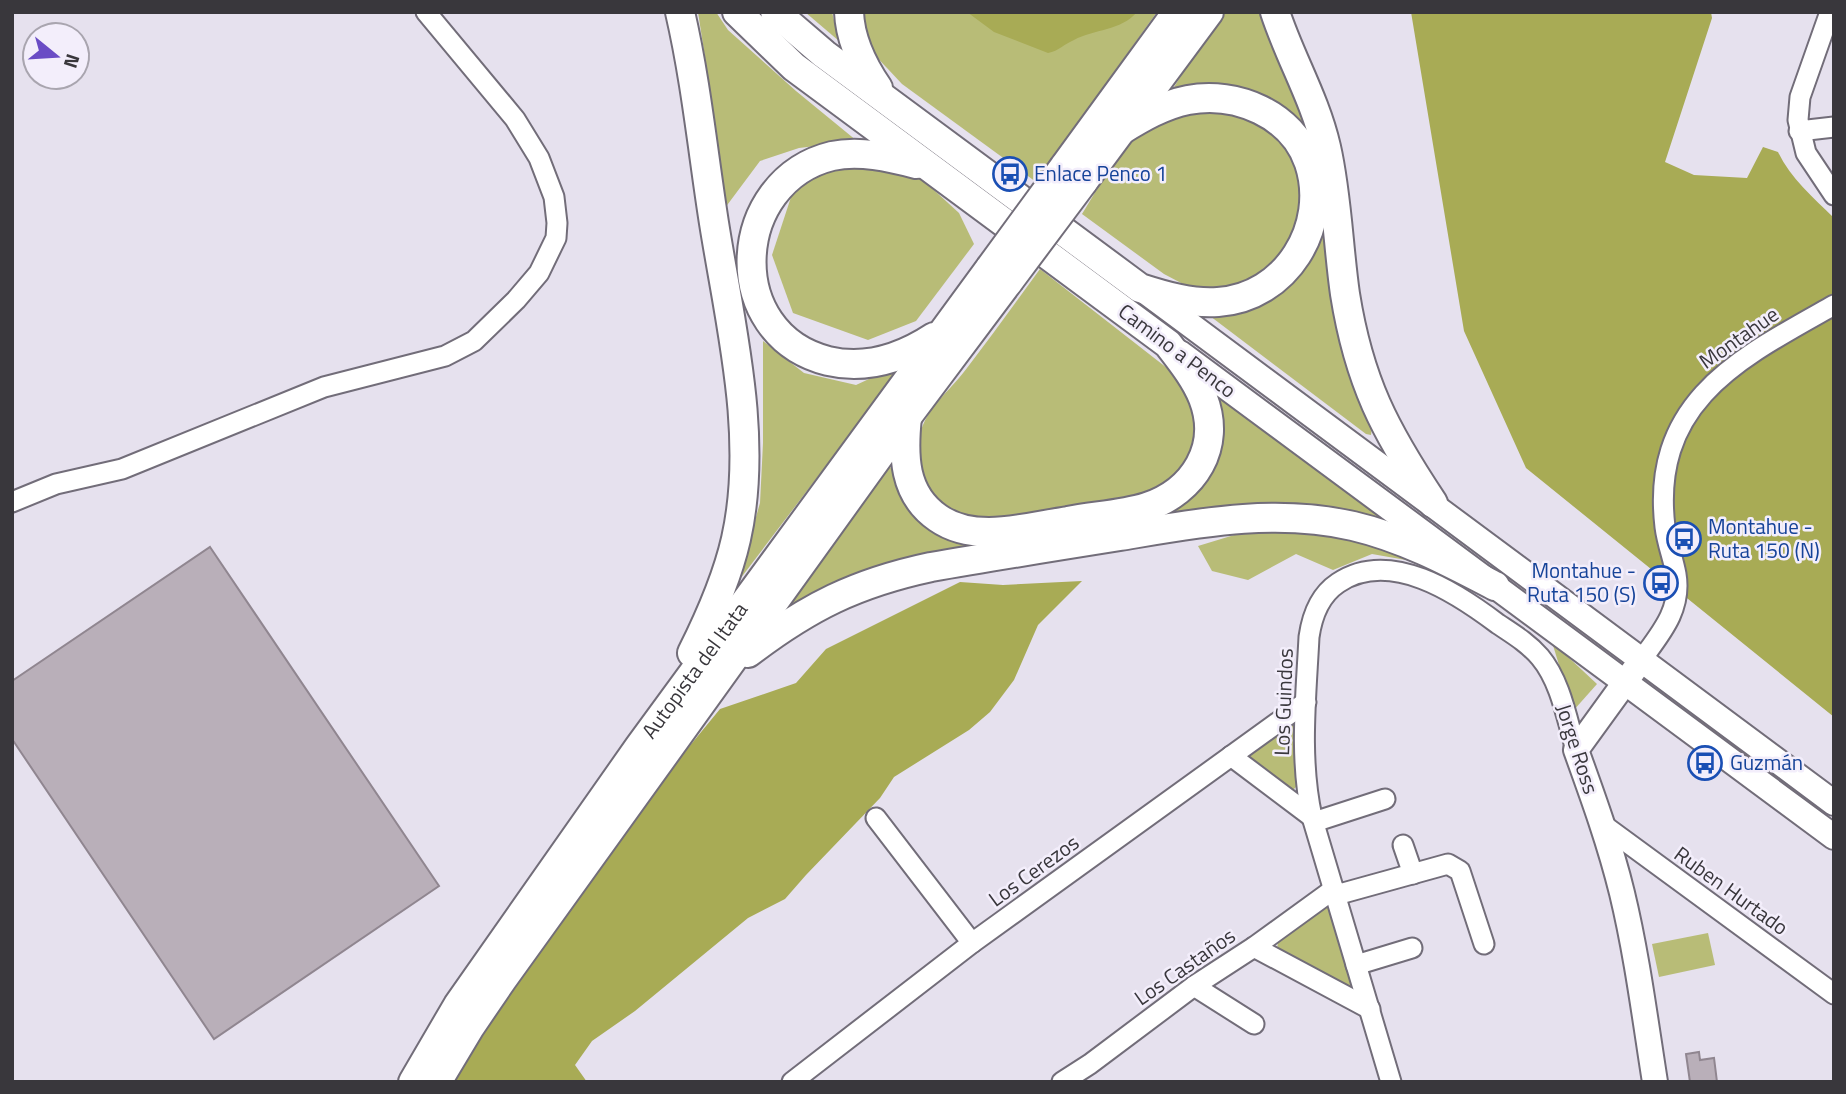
<svg xmlns="http://www.w3.org/2000/svg" width="1846" height="1094" font-family="'Titillium Web',sans-serif">
  <rect width="100%" height="100%" fill="#e6e1ee"/>
  <g fill="#b8bc77">
    <path d="M698 12H716L728 30 796 91 857 141 799 148 760 161 722 212 708 77Z"/>
    <path d="M805 12H832L839 41Z"/>
    <path d="M860 12H1157L1036 182 902 84 871 51Z"/>
    <path d="M1221 12H1269L1318 156C1306 140 1295 122 1281 108 1254 81 1210 82 1176 89L1174 87Z"/>
    <path d="M1222 108 1277 132 1299 167 1301 216 1286 251 1256 277 1231 287 1204 289 1183 284 1164 274 1082 214C1102 183 1126 131 1162 117 1180 111 1203 111 1222 108Z"/>
    <path d="M847 163 923 180 959 213 974 244 916 321 868 340 793 313 772 255 794 188Z"/>
    <path d="M1326 212 1372 427 1371 435 1366 434 1206 313 1231 311Z"/>
    <path d="M1040 269 1176 375 1196 406 1198 450 1158 494 996 520 973 521 931 499C926 486 915 467 917 453 920 409 944 399 967 368 992 335 1016 302 1040 269Z"/>
    <path d="M763 341 804 373 856 385 895 367 898 371 737 583 760 503 763 443Z"/>
    <path d="M1209 389 1385 519 1384 521C1350 512 1315 505 1280 504L1139 521 1183 501Z"/>
    <path d="M892 467 981 545 792 609 784 608 887 469Z"/>
    <path d="M1254 529 1358 536 1444 574 1406 560 1372 554 1333 570 1296 554 1248 580 1212 571 1198 546Z"/>
    <path d="M1552 642 1597 684 1573 711Z"/>
    <path d="M1291 722 1298 723 1296 787 1290 793 1249 759 1246 751Z"/>
    <path d="M1323 907 1334 909 1357 990 1353 995 1277 953 1278 938Z"/>
    <path d="M1708 933 1715 965 1659 977 1652 944Z"/>
  </g>
  <g fill="#a8ab55">
    <path d="M967 12H1137C1121 31 1094 29 1074 40 1064 44 1059 51 1048 53L994 32Z"/>
    <path d="M1411 12H1711L1712 18 1665 162 1694 175 1747 178 1763 147 1778 152C1791 179 1813 197 1834 218V717L1526 468 1464 331Z"/>
    <path d="M1082 581 1038 625 1014 680 990 712 969 730 894 777 880 798 806 875 785 899 748 918 635 1011 592 1041 575 1065 587 1082H453L487 1024 665 776 720 709 796 683 826 649 960 582 1003 585Z"/>
  </g>
  <g fill="#b9afb9" stroke="#908690" stroke-width="2">
    <path d="M210 547 439 886 214 1039 12 739V681Z"/>
    <path d="M1699 1052 1700 1060 1714 1058 1717 1082H1690L1686 1054Z"/>
  </g>
  <g fill="none" stroke-linecap="round" stroke-linejoin="round">
    <g stroke="#726d79" stroke-width="23">
      <g id="minor">
        <path d="M1830 12 1800 97 1798 120 1806 153 1834 195"/>
        <path d="M1799 131 1834 127"/>
        <path d="M12 502 56 484 122 469 324 387 445 356 474 341 516 300 539 273 556 238 557 223 554 197 539 158 515 119 426 12"/>
        <path d="M1642 659C1661 633 1682 609 1676 574 1673 558 1667 543 1665 527 1650 401 1740 358 1834 305"/>
        <path d="M1231 756 1312 817"/>
        <path d="M876 818 972 943"/>
        <path d="M1314 822 1385 799"/>
        <path d="M1602 824 1834 994"/>
        <path d="M1403 845 1413 874"/>
        <path d="M1336 895 1448 864 1460 871 1484 944"/>
        <path d="M1254 947 1370 1009"/>
        <path d="M1356 965 1412 948"/>
        <path d="M1194 986 1254 1024"/>
        <path d="M792 1082 972 943 1306 702"/>
        <path d="M1062 1082 1090 1064 1194 986 1254 947 1334 889"/>
        <path d="M1391 1082 1312 817C1299 758 1306 697 1309 637 1312 616 1320 595 1338 583 1390 548 1457 593 1498 624 1513 634 1528 643 1540 657 1561 682 1567 720 1576 750"/>
      </g>
    </g>
    <g stroke="#726d79" stroke-width="28">
      <g id="major">
        <path d="M1146 292 1834 803"/>
        <path d="M1180 353 1834 837"/>
        <path d="M1634 670 1576 750C1593 797 1610 844 1622 893 1637 955 1645 1019 1655 1082"/>
      </g>
    </g>
    <g stroke="#726d79" stroke-width="32">
      <g id="highway">
        <path d="M680 12C696 81 703 153 714 223 730 324 759 437 736 539 727 579 710 617 692 653"/>
        <path d="M737 12 794 67 1168 344C1181 361 1195 378 1203 398 1222 447 1194 491 1147 507 1122 515 1093 516 1068 521 1027 527 975 544 938 518 903 494 903 455 907 417"/>
        <path d="M775 12 824 54 1140 288C1165 296 1192 304 1218 302 1286 298 1330 226 1309 163 1292 114 1236 91 1188 100 1163 105 1141 118 1120 131"/>
        <path d="M849 12C850 39 863 66 878 88"/>
        <path d="M1275 12C1290 58 1315 99 1326 147 1337 195 1338 245 1345 294 1359 382 1385 431 1433 503"/>
        <path d="M916 164C890 157 859 150 832 156 730 181 721 334 828 361 866 370 902 358 934 337"/>
        <path d="M1064 167 1177 12"/>
        <path d="M1083 182 1209 12"/>
        <path d="M748 653C808 607 856 583 931 567 994 556 1057 546 1120 536 1198 523 1275 508 1353 526 1404 538 1449 562 1495 586"/>
        <path id="s1" d="M413 1082 458 1005 639 747 990 268"/>
        <path d="M437 1082 470 1027 502 980 907 417 1009 281"/>
      </g>
    </g>
    <use href="#minor" stroke="#fff" stroke-width="19"/>
    <use href="#major" stroke="#fff" stroke-width="24"/>
    <use href="#highway" stroke="#fff" stroke-width="28"/>
    <g stroke="#726d79" stroke-width="32" stroke-linecap="butt">
      <g id="highway-bridge">
        <path d="M990 268 1064 167"/>
        <path d="M1009 281 1083 182"/>
      </g>
    </g>
    <use href="#highway-bridge" stroke="#fff" stroke-width="28"/>
  </g>
  <defs>
    <g id="bus-ring" transform="scale(1.75)"><circle r="9.5" fill="#f3eefb" stroke="#1a4fb4" stroke-width="1.5"/><path d="M-5-6H5V4H4V6H2V4H-2V6H-4V4H-5ZM-3.5-4V0h7V-4ZM-3.5 1.2v1.5H-2V1.2ZM2 1.2v1.5H3.5V1.2Z" fill="#1a4fb4"/></g>
  </defs>
  <g fill-rule="evenodd">
    <use href="#bus-ring" x="1010" y="174"/>
    <use href="#bus-ring" x="1684" y="539"/>
    <use href="#bus-ring" x="1661" y="583"/>
    <use href="#bus-ring" x="1705" y="763"/>
  </g>
  <g text-anchor="middle" stroke-width="5" stroke-linejoin="round" paint-order="stroke">
    <g font-size="21" fill="#164399" stroke="#f3eefb" text-anchor="start">
      <text x="1034" y="181">Enlace Penco 1</text>
      <text x="1708" y="534">Montahue -<tspan x="1708" dy="24">Ruta 150 (N)</tspan></text>
      <text x="1636" y="578" text-anchor="end">Montahue -<tspan x="1636" dy="24">Ruta 150 (S)</tspan></text>
      <text x="1730" y="770">Guzmán</text>
    </g>
    <g font-size="21" fill="#39373c" stroke="#f3eefb">
      <text transform="translate(1739 338) rotate(-35)" y="7">Montahue</text>
      <text transform="translate(1177 351) rotate(37)" y="7">Camino a Penco</text>
      <text dy="7" stroke="none"><textPath href="#s1" startOffset="499">Autopista del Itata</textPath></text>
      <text transform="translate(1284 702) rotate(-88)" y="7">Los Guindos</text>
      <text transform="translate(1577 749) rotate(72)" y="7">Jorge Ross</text>
      <text transform="translate(1034 871) rotate(-36)" y="7">Los Cerezos</text>
      <text transform="translate(1731 891) rotate(36)" y="7">Ruben Hurtado</text>
      <text transform="translate(1185 967) rotate(-35)" y="7">Los Castaños</text>
    </g>
  </g>
  <rect width="1846" height="1094" fill="none" stroke="#39373c" stroke-width="28"/>
  <g transform="translate(56 56) rotate(108)"><circle r="33" fill="#f3eefb" stroke="#a9a5af" stroke-width="2"/>
  <path d="M0-5L12 26L0 18L-12 26Z" fill="#6a4cc5"/>
  <text y="-10" font-size="19" font-weight="bold" text-anchor="middle" fill="#39373c">N</text>
  </g>
</svg>
